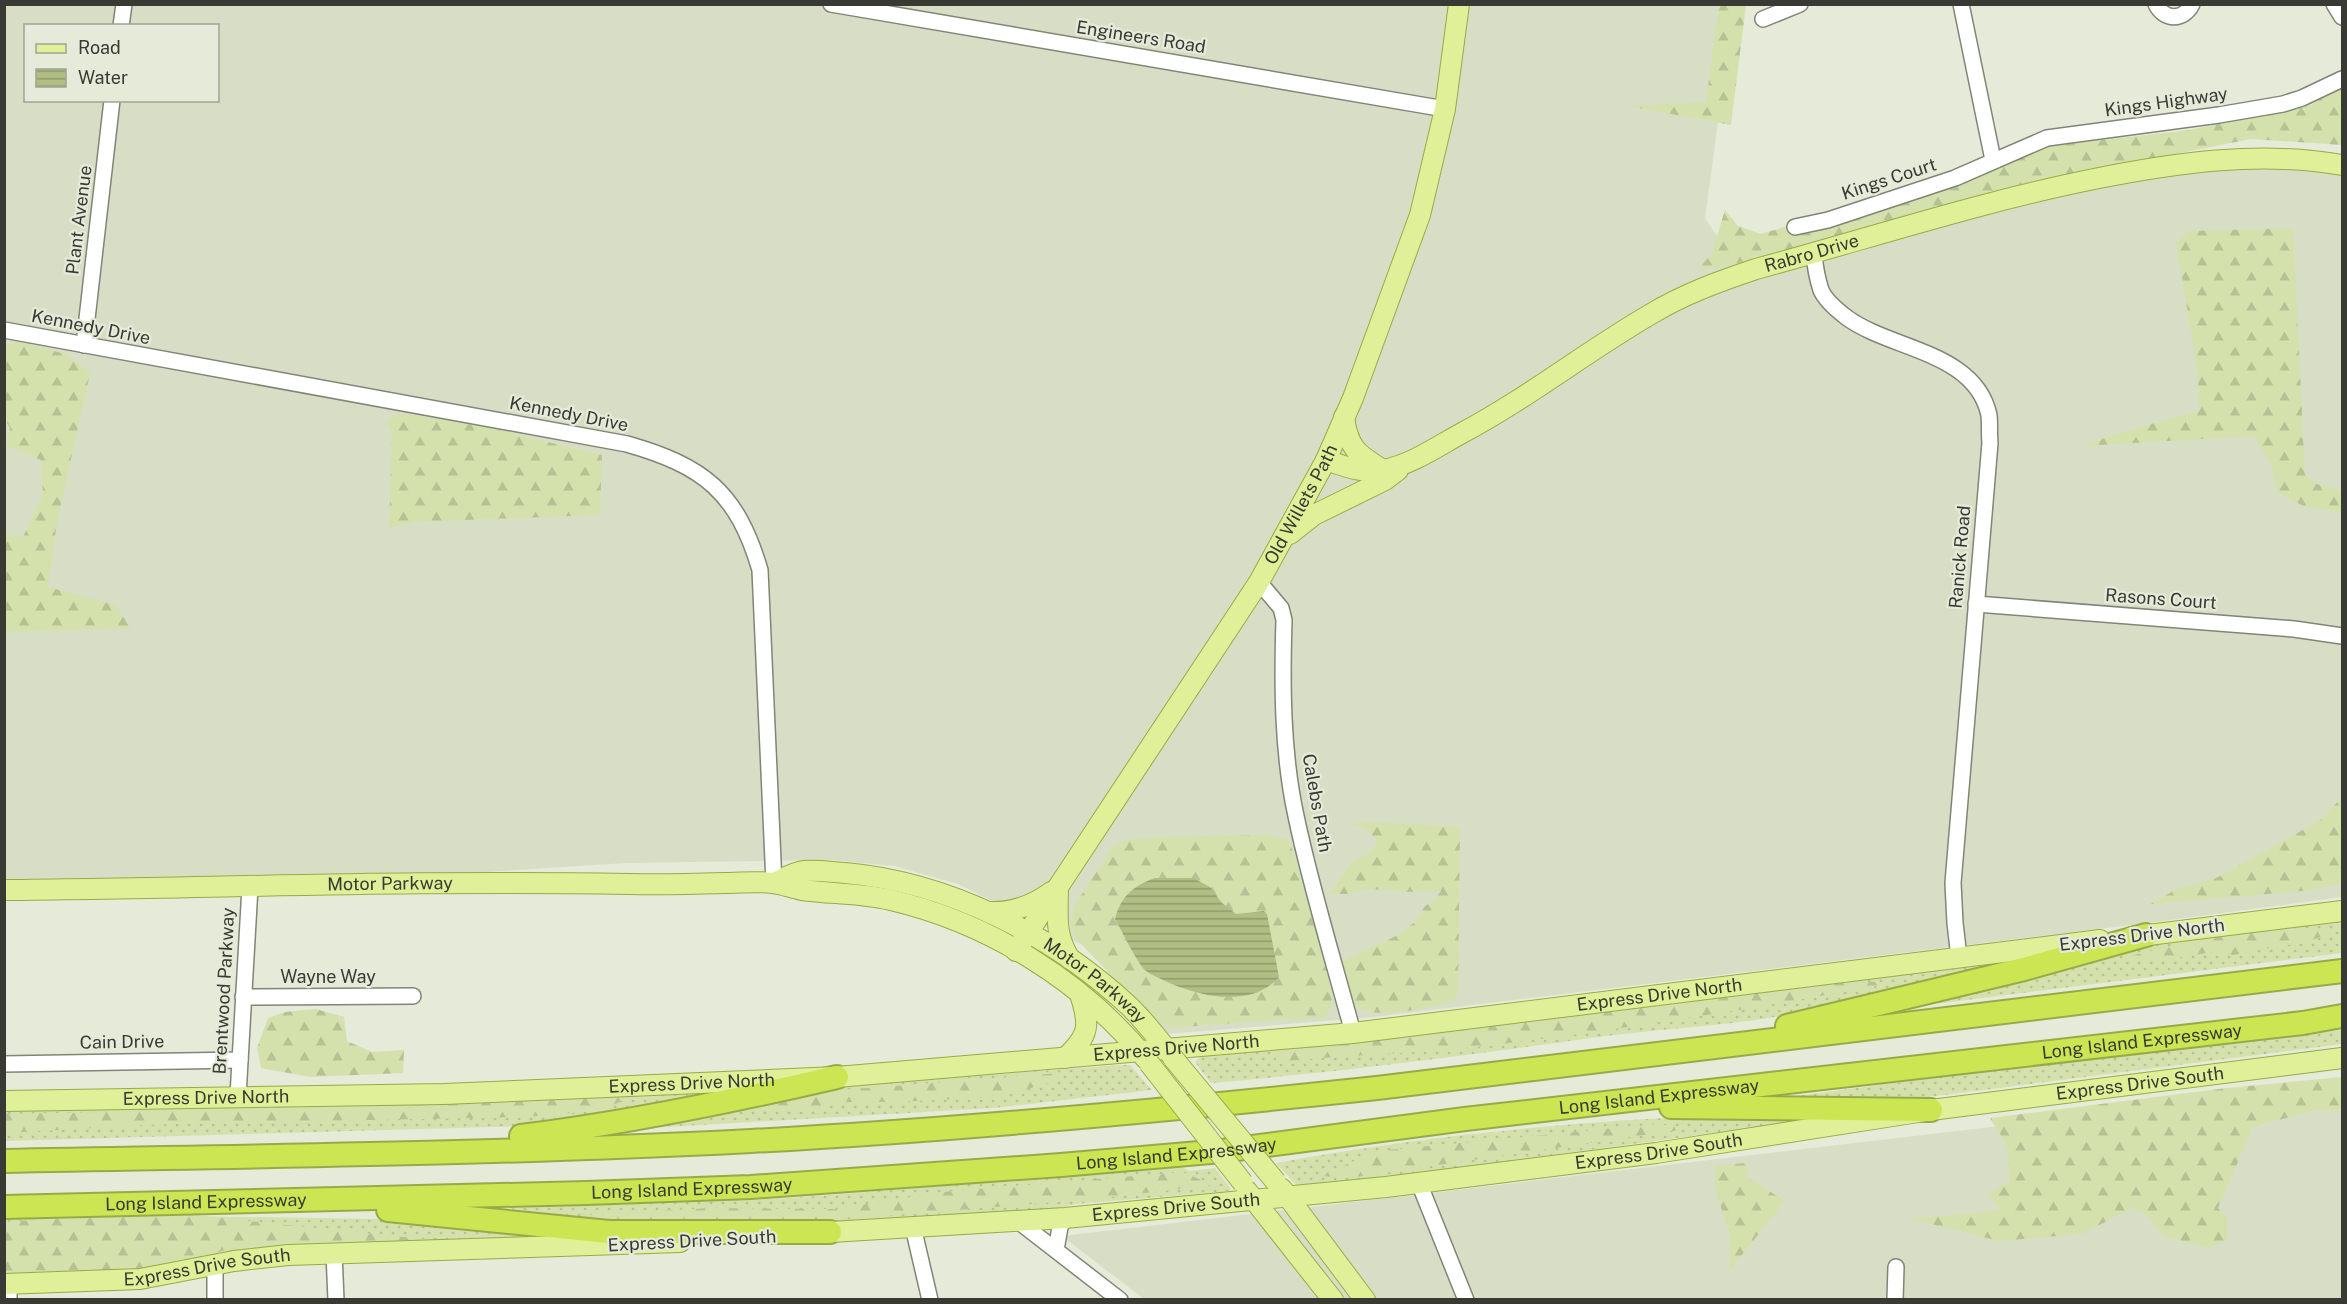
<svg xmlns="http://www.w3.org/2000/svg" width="2347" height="1304" font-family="'Public Sans',sans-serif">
  <defs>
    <pattern id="grass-dots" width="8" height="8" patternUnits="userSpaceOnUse" patternTransform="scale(1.5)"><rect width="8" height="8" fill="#d4e1ac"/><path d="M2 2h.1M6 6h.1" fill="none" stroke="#b7c294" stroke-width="1.8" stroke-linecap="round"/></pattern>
    <pattern id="forest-firs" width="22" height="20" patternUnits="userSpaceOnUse" patternTransform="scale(1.5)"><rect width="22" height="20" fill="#d4e1ac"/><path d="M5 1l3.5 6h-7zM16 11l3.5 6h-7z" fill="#b7c294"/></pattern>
    <pattern id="water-rules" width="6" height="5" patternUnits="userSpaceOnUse" patternTransform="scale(1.5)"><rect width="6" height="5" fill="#b0bd83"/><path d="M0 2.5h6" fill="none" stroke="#909b6c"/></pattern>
  </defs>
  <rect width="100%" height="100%" fill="#e6ead9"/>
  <g fill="#d8dec6" fill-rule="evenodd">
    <path d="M4 5H1734L1705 218 1745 278 2034 199 2210 167 2311 166 2342 173V897L2140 924 1374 1017 1167 1034 1082 945 958 884 894 866 830 860 626 863 250 887 5 894ZM26 26H218V100H26Z"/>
    <path d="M2342 1086V1299H1144L1062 1236Z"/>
  </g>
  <g fill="url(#grass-dots)">
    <path d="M2342 918V953L1879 1011V1008L2174 941Z"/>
    <path d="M2025 959C1942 981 1859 1002 1774 1017 1716 1027 1656 1029 1598 1037 1469 1055 1341 1072 1211 1083L1195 1062 1201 1056Z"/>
    <path d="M2342 1030V1044L1897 1101 1781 1098 2009 1068Z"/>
    <path d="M1121 1065H1130L1152 1090 993 1108 596 1131 853 1085Z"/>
    <path d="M714 1093V1097L528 1126 5 1141 4 1110Z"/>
    <path d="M1729 1115 1817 1119 1345 1183 1297 1186 1276 1163C1426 1135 1578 1121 1729 1115Z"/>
    <path d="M1181 1167 1190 1171 1215 1168 1231 1189 1229 1191 1076 1204 1047 1211 844 1223 641 1230 466 1210 792 1198Z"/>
    <path d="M109 1215 382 1219 560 1237 165 1271 5 1279 4 1218Z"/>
  </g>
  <g fill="url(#forest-firs)">
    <path d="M1719 5H1746L1731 125 1627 106 1706 102Z"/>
    <path d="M2342 85V145L2251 139 2023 184 1754 260 1697 271 1712 253 1725 210 1738 226 1761 234 2050 146 2190 130 2311 105Z"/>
    <path d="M2293 228 2305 475 2317 484 2342 491V512L2303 506 2277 492 2271 466 2254 436 2081 446 2122 432 2199 411 2198 374 2176 241 2190 231Z"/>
    <path d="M15 341 66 354 90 373 57 522 48 587 115 605 131 628 5 632V534L23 537 43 495 41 460 5 445 10 428 5 419V346Z"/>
    <path d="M398 413 486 427 602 455 600 515 413 522 389 528 392 432 386 421Z"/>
    <path d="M2342 797V884L2302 891 2150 904 2177 889 2216 878 2321 820Z"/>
    <path d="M1371 822 1460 827 1458 993 1453 1001C1434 1007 1378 1019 1361 1009 1348 1002 1342 981 1339 969L1343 961 1396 936 1415 922 1425 906 1433 901 1441 891 1407 892 1369 889 1346 894H1329L1352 862 1365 856 1375 848 1376 839 1366 830 1350 824Z"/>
    <path d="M1268 835 1289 840 1293 852 1332 990V1005L1325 1018 1283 1019 1171 1028 1150 1014 1075 937 1071 924 1075 905 1111 849 1122 841 1149 837Z"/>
    <path d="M2342 929 2309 941 2233 955 2217 951 2184 957 2125 962 2134 955 2220 934Z"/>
    <path d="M1858 981 1894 983C1755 1008 1616 1031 1476 1047 1410 1054 1343 1055 1277 1062L1273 1050 1373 1037Z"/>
    <path d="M316 1009 344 1017 347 1041 372 1052 404 1050 403 1073 310 1077 261 1068 257 1048 268 1018 285 1012Z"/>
    <path d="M1060 1073 1064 1079 997 1097 897 1102H848L814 1109H742L842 1090Z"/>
    <path d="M2342 1077V1110H2315L2253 1127 2218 1208 2227 1219V1240L2209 1248 2163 1236 2146 1214 2132 1208 2082 1234 1999 1241 1911 1219 2002 1210 1987 1194 2010 1181 2007 1145 1990 1118 2227 1088Z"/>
    <path d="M637 1095 597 1111 525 1117 166 1124 5 1133V1114L204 1110Z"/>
    <path d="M1657 1124 1693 1128 1349 1178 1320 1176 1377 1151Z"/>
    <path d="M1748 1163 1747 1177 1785 1201 1730 1270V1235L1716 1192 1715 1165Z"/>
    <path d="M1183 1172 1213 1185 1103 1198 825 1221 665 1227 584 1215 712 1208 836 1209 941 1192Z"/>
    <path d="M192 1215 442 1241 364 1242 218 1251 143 1269 5 1271V1222L81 1217Z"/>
  </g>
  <path fill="url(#water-rules)" d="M1155 878H1193L1210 887 1222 903 1236 914 1264 911 1267 914 1279 977C1251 1010 1196 996 1163 980 1158 977 1151 975 1146 971 1138 965 1122 931 1115 919 1121 896 1133 886 1155 878Z"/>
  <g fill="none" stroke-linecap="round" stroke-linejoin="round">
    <g stroke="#818575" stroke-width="18">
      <g id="minor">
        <path d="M831 4 1445 109"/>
        <path d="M1961 4 1993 160"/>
        <path d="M2156 4C2164 21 2184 21 2192 4"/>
        <path d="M2334 4 2342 17"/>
        <path d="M1763 19 1800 4"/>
        <path d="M121 26 124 4"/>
        <path d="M1795 227 1828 220 1955 178 2047 138 2219 115 2283 104 2302 98 2342 79"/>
        <path d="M1814 254C1815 266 1817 278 1821 290 1825 300 1837 310 1846 317 1890 350 1975 351 1989 415 1990 424 1989 434 1990 443L1953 883 1955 923 1959 957"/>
        <path d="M4 330 627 444C704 466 737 492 760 570L774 883"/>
        <path d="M84 345 112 100"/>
        <path d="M1259 582 1281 608 1284 620C1282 684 1282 752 1296 816 1311 888 1334 962 1353 1033"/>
        <path d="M1976 604 2294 629 2342 636"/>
        <path d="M243 997 413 996"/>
        <path d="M4 1064 240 1060"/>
        <path d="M238 1096 250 887"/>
        <path d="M1419 1183 1466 1300"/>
        <path d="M1018 1221 1120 1300"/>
        <path d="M913 1227 930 1300"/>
        <path d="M1056 1250 1060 1227 1065 1218"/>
        <path d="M334 1253 336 1300"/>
        <path d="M9 1284V1300"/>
        <path d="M215 1300V1265"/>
        <path d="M1895 1300 1896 1267"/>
      </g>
    </g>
    <g stroke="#98aa48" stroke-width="22">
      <g id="major">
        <path d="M1344 417C1348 448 1357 454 1383 470"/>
        <path id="s1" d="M1326 460C1344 466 1363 474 1383 470 1411 465 1438 446 1462 433 1528 398 1587 351 1651 314 1684 294 1720 281 1756 269 1870 238 1983 201 2099 178 2180 162 2260 151 2342 165"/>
        <path d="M1290 534 1314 515 1385 480 1398 470"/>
        <path id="s2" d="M774 883C783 879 794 872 804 871 817 870 831 872 845 873 949 882 1052 935 1128 1005 1145 1021 1158 1039 1173 1057"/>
        <path d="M1058 887C1058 915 1054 934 1070 959"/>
        <path id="s3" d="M4 890C212 888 421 880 629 884 661 885 693 884 725 883 740 883 757 881 773 883 782 884 792 888 802 890 832 894 861 893 891 900 989 923 1083 981 1146 1059"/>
        <path d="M989 912C1013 913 1032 906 1051 892"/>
        <path d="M2132 937 2342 911"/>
        <path id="s4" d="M1016 951 1259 582 1326 460 1353 398 1420 215 1445 109 1459 4"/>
        <path d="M1065 1058C1090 1035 1090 1025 1080 994"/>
        <path id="s5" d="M4 1101 444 1094 837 1077 1353 1033 2100 940"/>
        <path d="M1282 1189 1365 1300"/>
        <path d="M1247 1191 1333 1300"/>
        <path id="s6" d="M814 1233 1065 1218 1386 1187 1656 1153 1931 1110 2342 1058"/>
        <path id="s7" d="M4 1284 140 1279 234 1261 288 1255 680 1242"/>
      </g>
    </g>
    <g stroke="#98aa48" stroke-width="26">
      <g id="highway">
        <path d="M1787 1026 2024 969 2146 935"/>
        <path d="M1671 1107 1931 1110"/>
        <path d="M521 1136C627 1123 733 1101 837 1077"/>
        <path d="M4 1161C253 1156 502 1154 751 1141 960 1130 1169 1110 1377 1088L2342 971"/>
        <path id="s8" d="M4 1207 587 1193 751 1187 1061 1165 1222 1151 1465 1119 2303 1023 2342 1016"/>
        <path d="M388 1210 609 1232H830"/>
      </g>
    </g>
    <use href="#minor" stroke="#fff" stroke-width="15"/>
    <use href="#major" stroke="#e0f098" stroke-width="20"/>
    <use href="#highway" stroke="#cce653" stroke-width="22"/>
    <g stroke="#98aa48" stroke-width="22" stroke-linecap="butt">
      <g id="major-bridge">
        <path d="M1173 1058 1276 1182"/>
        <path d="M1149 1063 1243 1183"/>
      </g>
    </g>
    <use href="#major-bridge" stroke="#e0f098" stroke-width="20"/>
  </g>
  <g text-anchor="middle" stroke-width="4.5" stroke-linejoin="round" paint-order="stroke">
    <g font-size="18" fill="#383a33" stroke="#e6ead9">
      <text transform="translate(1141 37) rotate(9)" y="6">Engineers Road</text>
      <text transform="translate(2166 102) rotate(-8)" y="6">Kings Highway</text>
      <text transform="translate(1889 179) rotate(-18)" y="6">Kings Court</text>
      <text transform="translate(79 220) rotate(-83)" y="6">Plant Avenue</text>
      <text dy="6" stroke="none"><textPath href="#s1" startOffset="542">Rabro Drive</textPath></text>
      <text transform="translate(91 327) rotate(11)" y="6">Kennedy Drive</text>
      <text transform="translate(569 414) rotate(11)" y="6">Kennedy Drive</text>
      <text dy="6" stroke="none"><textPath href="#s4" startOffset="530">Old Willets Path</textPath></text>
      <text transform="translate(1960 557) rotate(-85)" y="6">Ranick Road</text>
      <text transform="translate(2161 599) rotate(4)" y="6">Rasons Court</text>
      <text transform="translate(1317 803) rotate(80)" y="6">Calebs Path</text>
      <text dy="6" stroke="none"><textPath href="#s3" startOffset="386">Motor Parkway</textPath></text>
      <text transform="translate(2142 935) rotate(-7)" y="6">Express Drive North</text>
      <text x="328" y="983">Wayne Way</text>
      <text dy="6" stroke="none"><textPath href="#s2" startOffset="350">Motor Parkway</textPath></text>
      <text transform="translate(224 991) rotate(-87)" y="6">Brentwood Parkway</text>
      <text dy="6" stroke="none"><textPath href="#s5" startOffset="1660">Express Drive North</textPath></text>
      <text dy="6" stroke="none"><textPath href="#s8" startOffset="2146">Long Island Expressway</textPath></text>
      <text transform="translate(122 1042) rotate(-1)" y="6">Cain Drive</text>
      <text dy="6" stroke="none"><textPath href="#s5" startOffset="1174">Express Drive North</textPath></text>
      <text dy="6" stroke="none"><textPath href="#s5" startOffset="688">Express Drive North</textPath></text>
      <text dy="6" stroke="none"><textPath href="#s6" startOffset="1335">Express Drive South</textPath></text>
      <text dy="6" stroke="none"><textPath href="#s5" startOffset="202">Express Drive North</textPath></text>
      <text dy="6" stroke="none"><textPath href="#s8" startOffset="1660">Long Island Expressway</textPath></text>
      <text dy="6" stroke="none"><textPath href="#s6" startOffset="849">Express Drive South</textPath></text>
      <text dy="6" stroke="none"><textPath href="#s8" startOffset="1174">Long Island Expressway</textPath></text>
      <text dy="6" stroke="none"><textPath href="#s8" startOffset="688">Long Island Expressway</textPath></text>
      <text dy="6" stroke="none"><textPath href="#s8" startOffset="202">Long Island Expressway</textPath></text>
      <text dy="6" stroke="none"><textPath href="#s6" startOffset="363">Express Drive South</textPath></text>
      <text transform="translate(692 1241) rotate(-3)" y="6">Express Drive South</text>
      <text dy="6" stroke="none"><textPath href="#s7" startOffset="204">Express Drive South</textPath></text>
    </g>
  </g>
  <rect width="2347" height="1304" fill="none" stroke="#383a33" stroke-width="12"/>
  <rect x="24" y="24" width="195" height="78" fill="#e6ead9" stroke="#a0a497" stroke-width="1.5"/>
  <rect x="36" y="44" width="30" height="9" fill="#e0f098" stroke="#a0a497" stroke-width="1.5"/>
  <text x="78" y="54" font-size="18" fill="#383a33">Road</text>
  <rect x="36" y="69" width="30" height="18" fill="url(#water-rules)" stroke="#a0a497" stroke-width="1.5"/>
  <text x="78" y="84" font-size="18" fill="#383a33">Water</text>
</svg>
